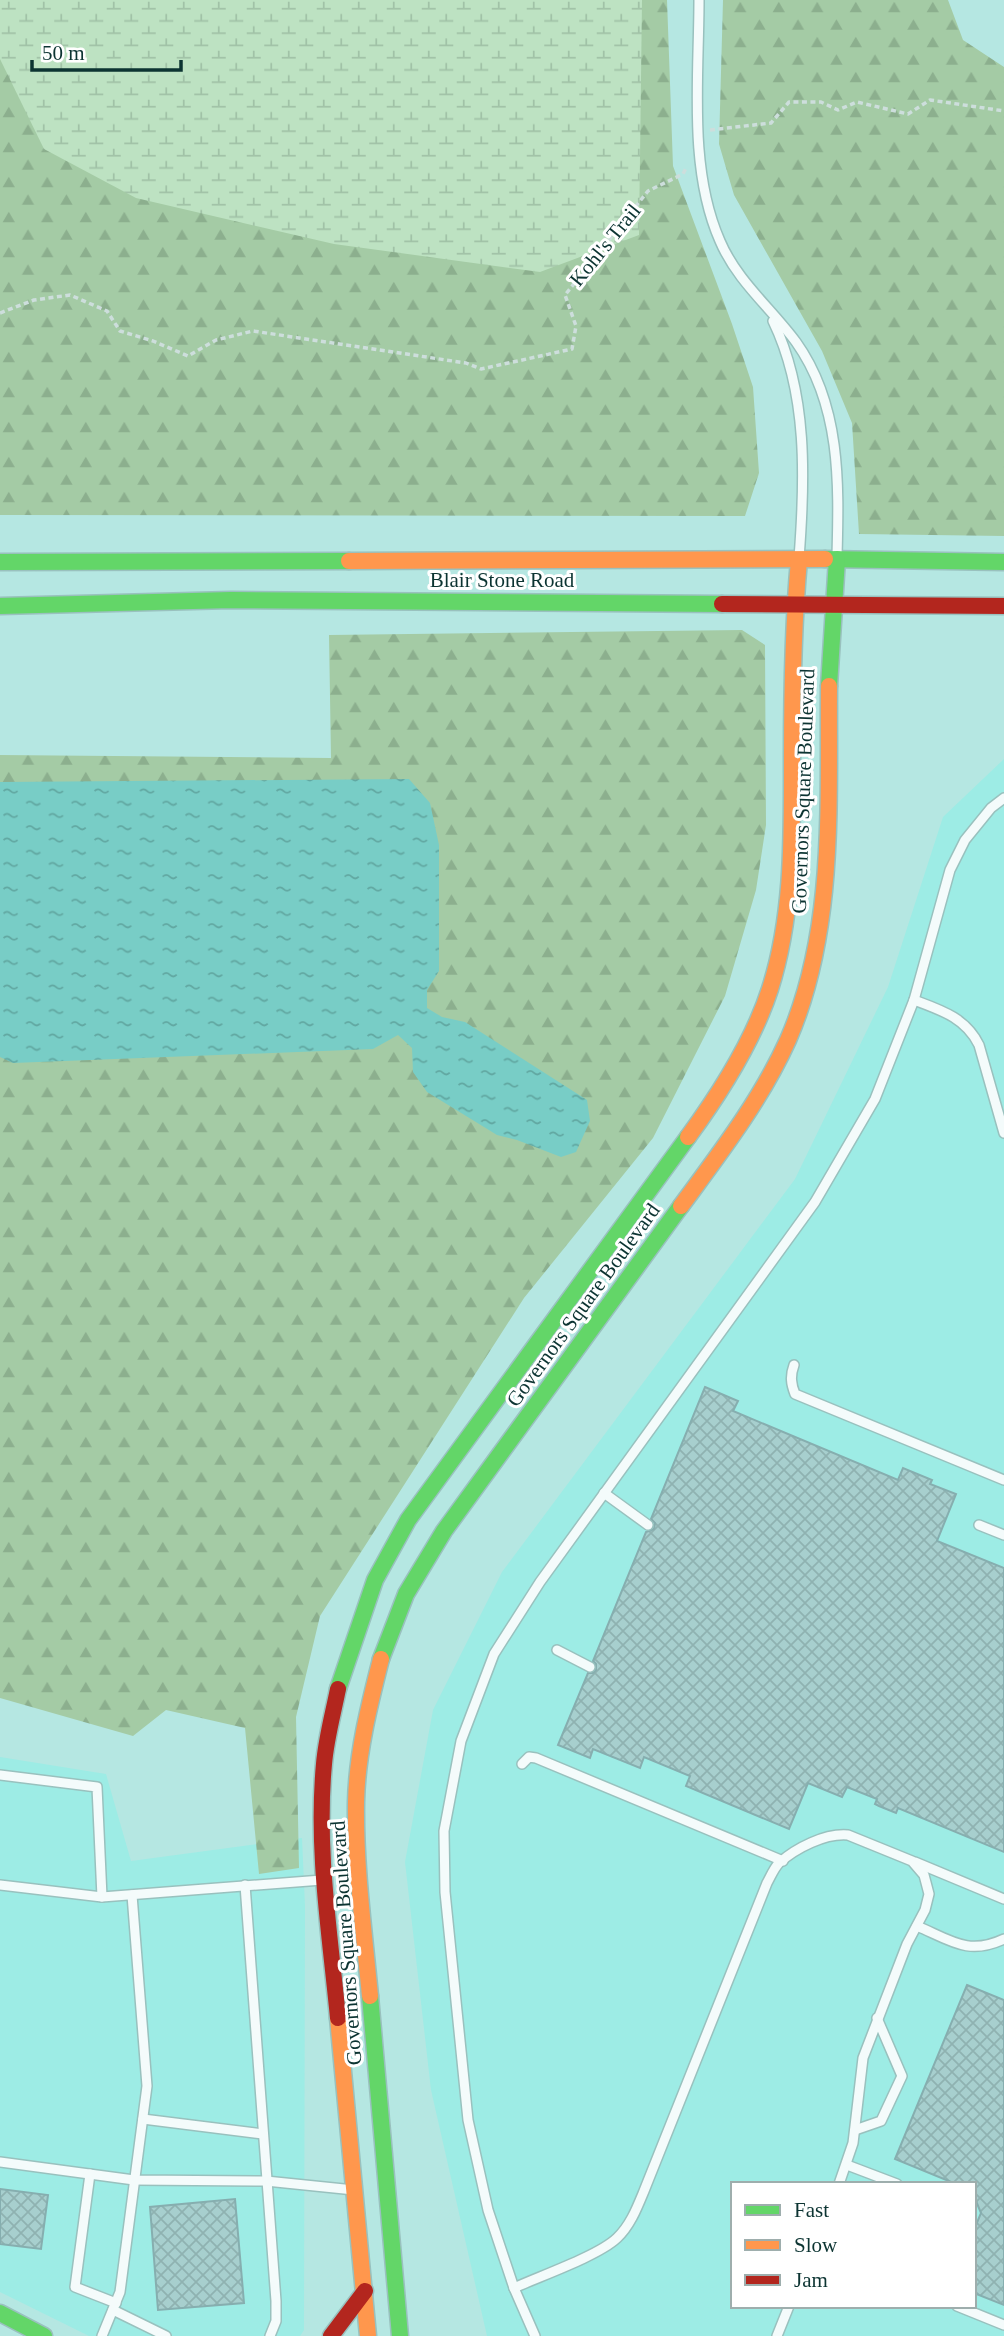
<svg xmlns="http://www.w3.org/2000/svg" width="1004" height="2336" font-family="'Times New Roman',serif">
  <defs>
    <pattern id="forest-firs" width="22" height="20" patternUnits="userSpaceOnUse" patternTransform="scale(1.75)"><rect width="22" height="20" fill="#a4cba5"/><path d="M5 1l3.5 6h-7zM16 11l3.5 6h-7z" fill="#8caf8e"/></pattern>
    <pattern id="wetland-marsh" width="20" height="14" patternUnits="userSpaceOnUse" patternTransform="scale(1.75)"><rect width="20" height="14" fill="#bde2c2"/><path d="M1 5h8M5 5V1M11 12h8M15 12V8" fill="none" stroke="#a1c2a7"/></pattern>
    <pattern id="water-ripples" width="26" height="14" patternUnits="userSpaceOnUse" patternTransform="scale(1.75)"><rect width="26" height="14" fill="#78cdc6"/><path d="M2 4q2-2 4 0t4 0M15 11q2-2 4 0t4 0" fill="none" stroke="#61a7a1"/></pattern>
    <pattern id="building-cross-hatch" width="8" height="8" patternUnits="userSpaceOnUse" patternTransform="scale(1.75)"><rect width="8" height="8" fill="#a7cfce"/><path d="M0 0l8 8M0 8l8-8" fill="none" stroke="#8fb2b1"/></pattern>
  </defs>
  <rect width="100%" height="100%" fill="#b5e7e2"/>
  <g fill="#9dece5" fill-rule="evenodd">
    <path d="M1004 759V2336H487L431 2090 405 1862 433 1710 502 1572 795 1179 888 987 943 817ZM733 2184H974V2306H733Z"/>
    <path d="M0 1757 106 1774 131 1861 302 1838 305 1906 304 2330 300 2336H89L0 2292Z"/>
  </g>
  <g fill="url(#forest-firs)">
    <path d="M0 0H667L673 166 732 324 753 387 759 473 745 516 0 515Z"/>
    <path d="M723 0H948L963 40 1004 67V536L859 534 852 423 822 351 734 195 719 144Z"/>
    <path d="M742 630 765 645 766 825 756 890 725 996 653 1138 524 1298 320 1616 296 1717 299 1868 259 1874 245 1728 166 1710 133 1736 0 1698V755L331 758 329 635Z"/>
  </g>
  <path fill="url(#wetland-marsh)" d="M0 0H642L639 235 540 272 334 244 136 198 44 149 0 59Z"/>
  <path fill="url(#water-ripples)" d="M409 779 430 803 439 845V971L427 990V1008L442 1017 465 1022 587 1100 590 1121 576 1152 561 1157 517 1140 497 1135 427 1092 413 1072 412 1048 398 1035 373 1049 13 1063 0 1057V782Z"/>
  <g fill="url(#building-cross-hatch)" stroke="#86aeaf" stroke-width="2">
    <path d="M705 1387 738 1401 733 1411 898 1480 903 1468 932 1480 930 1484 956 1494 937 1541 1004 1568V1852L898 1808 896 1813 879 1806 875 1804 877 1799 847 1787 842 1797 808 1783 789 1829 686 1786 690 1776 644 1757 640 1768 593 1749 590 1758 558 1745 588 1673H593L596 1670V1664L593 1661 646 1532 654 1529 655 1523 651 1519Z"/>
    <path d="M967 1985 1004 2000V2305L974 2293V2230L981 2213 974 2196V2184H956L895 2159Z"/>
    <path d="M0 2189 48 2195 41 2249 0 2244Z"/>
    <path d="M235 2199 244 2303 158 2310 150 2207Z"/>
  </g>
  <g fill="none" stroke-linecap="round" stroke-linejoin="round">
    <g stroke="#99c1be" stroke-width="12">
      <g id="lane">
        <path d="M699 0C699 77 688 169 720 241 737 281 771 308 796 342 841 405 839 483 837 556"/>
        <path d="M773 321C808 393 805 480 799 558"/>
        <path d="M914 1000C941 1010 966 1018 979 1045L1004 1133"/>
        <path d="M794 1365C790 1376 791 1384 795 1394L1004 1480"/>
        <path d="M604 1493 648 1525"/>
        <path d="M979 1525 1004 1535"/>
        <path d="M557 1650 590 1667"/>
        <path d="M522 1764 529 1757 536 1758 783 1861"/>
        <path d="M0 1775 97 1787 102 1897"/>
        <path d="M915 1862 1004 1899"/>
        <path d="M0 1885 102 1897 322 1880"/>
        <path d="M245 1885 276 2301V2321L270 2336"/>
        <path d="M917 1926C950 1940 968 1956 1004 1939"/>
        <path d="M143 2119 263 2134"/>
        <path d="M855 2130 881 2121 902 2076 877 2018"/>
        <path d="M0 2162 134 2180 266 2181 354 2190"/>
        <path d="M847 2165 897 2184"/>
        <path d="M90 2174 75 2287 116 2303"/>
        <path d="M514 2288C540 2276 598 2256 617 2238 630 2226 637 2208 644 2191L767 1883C771 1876 774 1868 779 1863 796 1848 825 1833 848 1835L912 1861 924 1875 929 1894 925 1910 907 1944 863 2058 853 2143 839 2184"/>
        <path d="M957 2306 1004 2325"/>
        <path d="M113 2310 166 2336"/>
        <path d="M102 2336 120 2292 147 2086 132 1895"/>
        <path d="M535 2336 514 2288 488 2210 468 2120 445 1892 444 1831 461 1741 494 1654 540 1582 815 1202 875 1099 914 1000 950 870 965 840 991 808 1004 798"/>
        <path d="M777 2336 789 2306"/>
      </g>
    </g>
    <g stroke="#99c1be" stroke-width="19">
      <g id="fast">
        <path d="M825 559 1004 562"/>
        <path d="M0 562 349 561"/>
        <path d="M0 606 231 600 722 604"/>
        <path d="M829 686 837 559"/>
        <path d="M381 1659 406 1594 444 1531 681 1206"/>
        <path d="M338 1689 375 1580 408 1520 688 1137"/>
        <path d="M370 1996 400 2336"/>
        <path d="M0 2313 44 2336"/>
      </g>
    </g>
    <g stroke="#99c1be" stroke-width="19">
      <g id="slow">
        <path d="M349 561 825 559"/>
        <path d="M688 1137C721 1092 753 1042 770 989 794 914 792 834 792 757 792 691 793 625 799 560"/>
        <path d="M681 1206C720 1153 761 1100 788 1040 836 930 828 803 829 686"/>
        <path d="M370 1996C364 1932 355 1867 356 1802 357 1754 369 1706 381 1659"/>
        <path d="M338 2018 368 2336"/>
      </g>
    </g>
    <g stroke="#99c1be" stroke-width="19">
      <g id="jam">
        <path d="M722 604 1004 606"/>
        <path d="M338 1689C333 1714 326 1739 324 1764 316 1849 330 1934 338 2018"/>
        <path d="M331 2336 365 2291"/>
      </g>
    </g>
    <g stroke="#cddedc" stroke-width="3.5" stroke-dasharray="5 3.5" stroke-linecap="butt">
      <path d="M710 130 771 123 789 102H821L838 110 857 102 908 114 930 100 1004 111"/>
      <path d="M0 313 34 300 70 295 107 311 120 331 153 341 188 356 216 340 253 331 466 363 481 369 572 349 576 326 565 295 648 191 683 174 686 168"/>
    </g>
    <use href="#lane" stroke="#f4fbfb" stroke-width="9"/>
    <use href="#fast" stroke="#63d668" stroke-width="16"/>
    <use href="#slow" stroke="#ff974d" stroke-width="16"/>
    <use href="#jam" stroke="#b3261e" stroke-width="16"/>
  </g>
  <g text-anchor="middle" stroke-width="6" stroke-linejoin="round" paint-order="stroke">
    <g font-size="21" fill="#0c3432" stroke="#fff">
      <text transform="translate(605 245) rotate(-51)" y="7">Kohl's Trail</text>
      <text x="502" y="587">Blair Stone Road</text>
      <text transform="translate(803 791) rotate(-88)" y="7">Governors Square Boulevard</text>
      <text transform="translate(583 1305) rotate(-54)" y="7">Governors Square Boulevard</text>
      <text transform="translate(346 1943) rotate(-94)" y="7">Governors Square Boulevard</text>
    </g>
  </g>
  <rect x="731" y="2182" width="245" height="126" fill="#ffffff" stroke="#9eaead" stroke-width="2"/>
  <rect x="745" y="2205" width="35" height="10" fill="#63d668" stroke="#9eaead" stroke-width="2"/>
  <text x="794" y="2217" font-size="21" fill="#0c3432">Fast</text>
  <rect x="745" y="2240" width="35" height="10" fill="#ff974d" stroke="#9eaead" stroke-width="2"/>
  <text x="794" y="2252" font-size="21" fill="#0c3432">Slow</text>
  <rect x="745" y="2275" width="35" height="10" fill="#b3261e" stroke="#9eaead" stroke-width="2"/>
  <text x="794" y="2287" font-size="21" fill="#0c3432">Jam</text>
  <path d="M32 60v10h149v-10" fill="none" stroke="#0c3432" stroke-width="3.5"/>
  <text x="42" y="60" font-size="21" fill="#0c3432" stroke="#ffffff" stroke-width="5" paint-order="stroke">50 m</text>
</svg>
